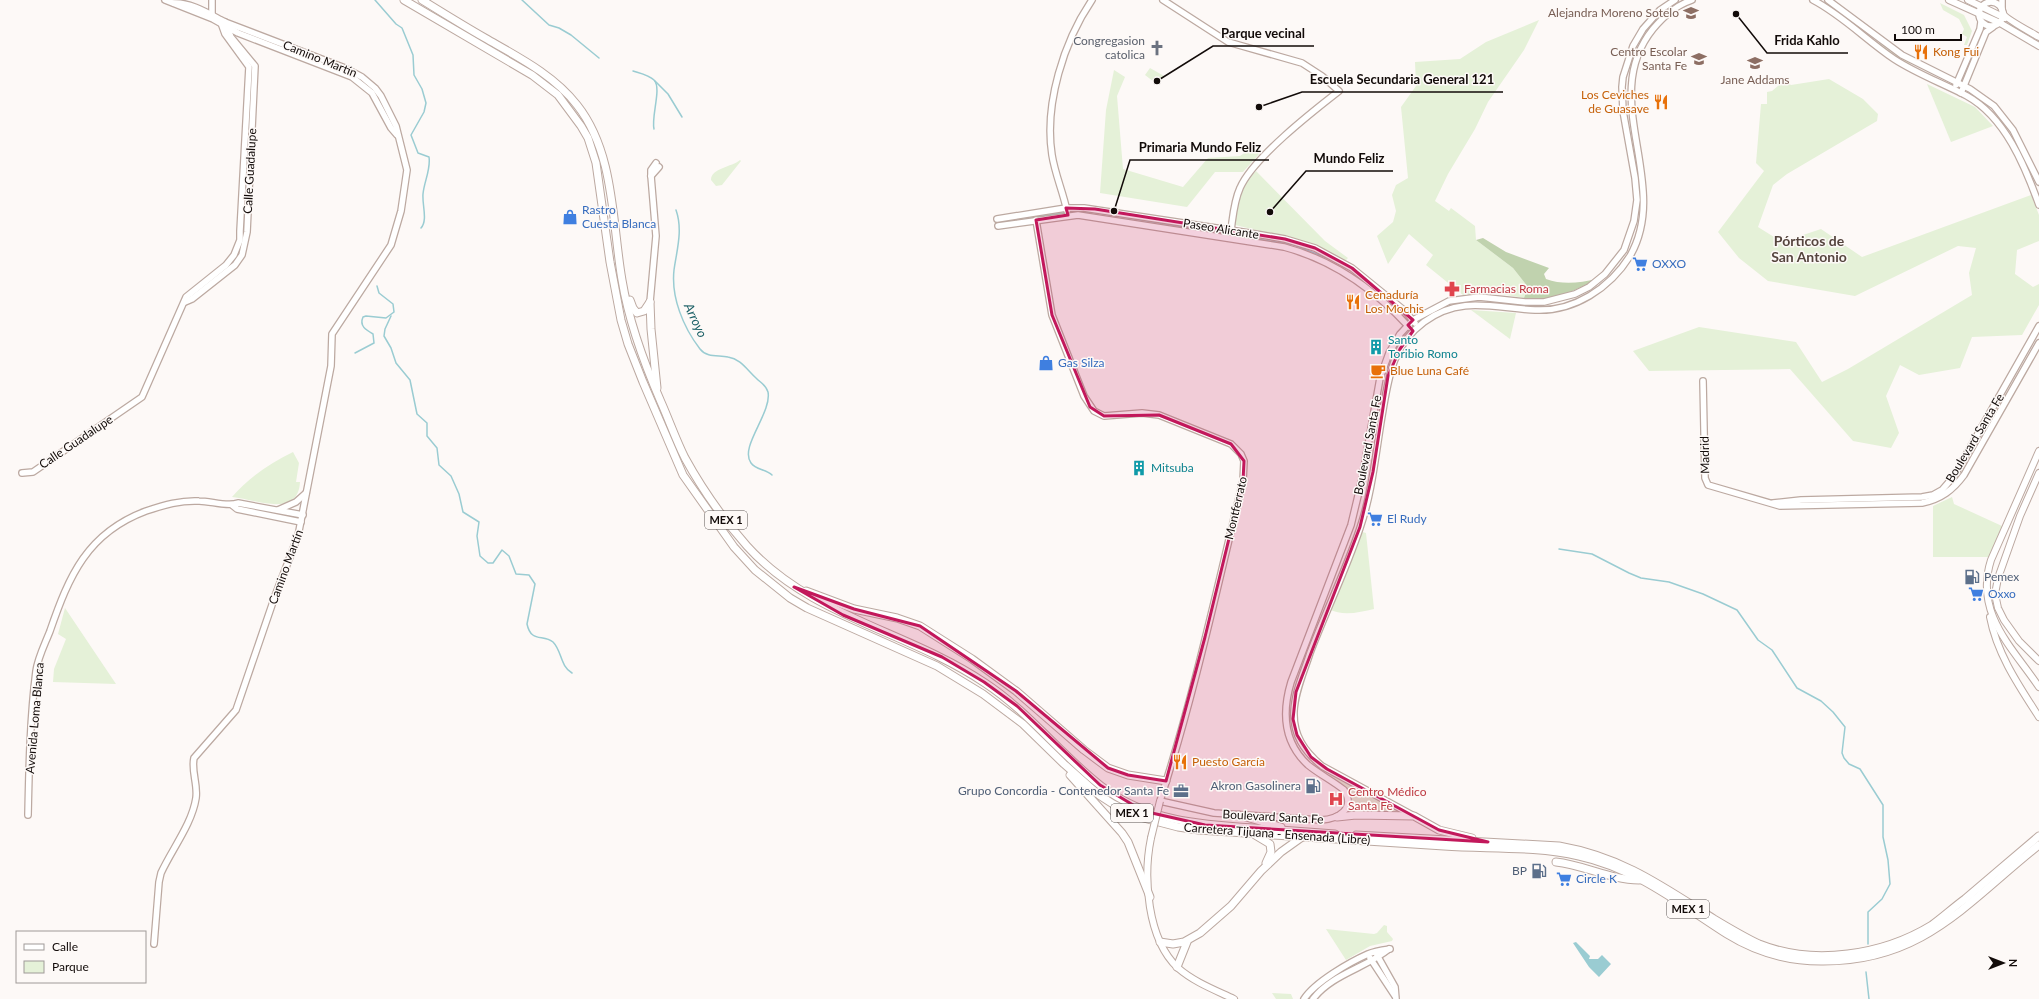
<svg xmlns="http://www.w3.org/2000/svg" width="2039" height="999" font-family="Lato,sans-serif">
  <rect width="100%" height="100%" fill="#fdf9f7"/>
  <g fill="#e5f1d8">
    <path d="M1940 3 1964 15 1972 31 1967 45H1964L1967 37 1962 34 1964 29 1959 19 1943 10Z"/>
    <path d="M1835 11H1837L1870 37Z"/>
    <path d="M1539 20 1524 50 1488 102 1475 129 1448 174 1435 201 1449 211 1451 208 1475 226 1476 240 1513 268 1528 287 1524 298 1488 292 1463 295 1426 265 1433 255 1409 234 1388 264 1377 236 1393 222 1396 211 1392 195 1396 185 1408 178 1401 107 1416 86 1415 62 1460 59 1486 42Z"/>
    <path d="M1880 41 1909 62 1911 65 1909 66 1878 44Z"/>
    <path d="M1150 68 1164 76 1158 85 1145 75Z"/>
    <path d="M1114 70 1125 77 1117 96 1123 169 1183 187 1208 158 1240 156 1252 148 1259 154 1243 172H1215L1187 207 1100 193 1106 110Z"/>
    <path d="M1829 79 1863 99 1878 114 1877 121 1787 174 1773 185 1758 227 1782 242 1821 229 1862 257 2031 195 2039 215V241L2017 250 2015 274 2033 287 2039 284V305L2022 335 1972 337 1960 368 1919 375 1900 365 1886 396 1899 433 1891 448 1853 441 1790 369 1649 371 1633 351 1699 327 1796 342 1822 382 1848 369 1972 295 1969 273 1976 248 1958 246 1855 296 1768 281 1739 258 1718 232 1764 171 1756 163 1761 104H1767V92L1772 91 1784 81 1791 85Z"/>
    <path d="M1927 84 1975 107 1993 126 1951 142Z"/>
    <path d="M740 160 741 161 722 185 716 186 711 180C711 168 732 167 740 160Z"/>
    <path d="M1256 171 1325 241 1348 258 1345 261C1310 239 1274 235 1235 225 1239 203 1239 188 1256 171Z"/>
    <path d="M1471 310 1516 313 1510 339Z"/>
    <path d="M293 452 299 463 296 482H300C298 519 255 499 232 497 248 478 270 463 293 452Z"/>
    <path d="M1952 497 1954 504 2002 526 1989 557H1933V506Z"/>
    <path d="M1359 531 1366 533 1374 609C1360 612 1343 617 1329 609Z"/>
    <path d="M65 608 116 684 53 682 54 669 66 639 58 634Z"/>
    <path d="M1330 774 1398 811 1405 814 1349 813 1352 808 1351 793 1330 776Z"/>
    <path d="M1384 925 1387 926V932L1393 939 1392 941 1370 946 1346 960 1326 929 1374 934 1377 933Z"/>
    <path d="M1272 993 1291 994 1293 999H1276Z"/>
  </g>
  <path fill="#c0d2ae" d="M1483 238 1506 252 1549 268 1544 274 1546 279C1562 285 1580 283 1596 279 1578 290 1545 305 1524 298L1528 287 1513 268 1476 240Z"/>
  <path fill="#9accd2" d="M1576 942 1590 956 1589 959H1598L1602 955 1611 964 1599 977 1589 967 1573 943Z"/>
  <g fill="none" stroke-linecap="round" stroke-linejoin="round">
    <g stroke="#9accd2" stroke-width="1.5">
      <path d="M375 0 396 24 402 28 413 55 414 75 422 89 426 103 424 112 411 135 418 153 429 157C431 169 424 182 423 194 422 205 428 220 421 228"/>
      <path d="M522 0 549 25 559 28 571 35 599 58"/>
      <path d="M633 71C639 73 649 75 654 80 662 88 651 116 654 129"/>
      <path d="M655 81 668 94 682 117"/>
      <path d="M676 210C683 230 677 249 674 270 671 297 683 327 700 349 707 358 718 355 728 357 741 359 747 370 756 378 761 383 766 385 768 392 772 413 739 447 751 463 756 470 766 469 772 475"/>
      <path d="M1007 222 1061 213 1092 212 1294 245 1327 258"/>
      <path d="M1338 263 1344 267"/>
      <path d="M391 316 385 329 384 336 391 348 396 363 410 380 417 414 427 423V436L437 448 439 465 451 476 459 494 463 512 479 522 477 536 480 556 488 563H493L502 550 509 556 516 574 529 575 535 584 527 624C531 643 543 634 553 642 562 651 560 666 572 673"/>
      <path d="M355 353 374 343 373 334C366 330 359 326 363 317L366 316 386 318 394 312 393 304 379 293 377 286"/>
      <path d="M1559 549 1592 554 1629 573 1641 578 1669 582 1703 594 1737 610 1758 640 1772 650 1797 688 1821 701 1833 712 1845 727 1842 753 1844 758 1849 764 1860 769 1883 805V837L1888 860 1890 884 1882 899 1868 912V944"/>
      <path d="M1866 972 1869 999"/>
    </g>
    <g stroke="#bca9a1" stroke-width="8">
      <g id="secondary">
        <path d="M165 0 213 19 238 33 352 77 372 93 391 128 397 135"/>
        <path d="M212 0V17"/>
        <path d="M1163 0 1228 42 1302 63 1322 76 1339 91C1312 112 1253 158 1240 188 1234 201 1233 216 1231 230"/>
        <path d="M1813 0C1842 15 1866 40 1894 59 1917 74 1942 83 1967 96 2005 117 2025 166 2039 205"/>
        <path d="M1828 0 1902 55 1970 89 1994 106 2013 130 2039 182"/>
        <path d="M2002 0V10"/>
        <circle cx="1991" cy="14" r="12"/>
        <path d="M1956 85 1980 29 1981 22"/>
        <path d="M1961 93 1986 32 1993 27"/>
        <path d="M651 176 659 167"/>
        <path d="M1067 211C1063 192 1055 174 1052 155 1044 104 1064 41 1092 0"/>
        <path d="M997 219 1066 208H1084L1256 234 1285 239 1315 248 1352 268 1405 311 1415 323"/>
        <path d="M1036 220 1052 315 1084 396 1094 411 1104 416 1142 413 1159 415 1231 444 1241 454 1244 461 1243 481C1217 588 1194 696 1160 801L1214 813 1321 820C1338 819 1356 809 1344 790 1333 781 1319 774 1308 765 1283 742 1282 712 1291 682L1351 525 1362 479 1380 378 1389 353 1400 334 1413 320 1449 301 1479 297 1525 302H1544L1575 294 1589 287 1605 274 1624 250 1634 221 1637 200 1635 178 1623 111 1622 87 1623 77 1633 46 1643 29 1660 10 1675 0"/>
        <path d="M998 226 1078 215 1284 247C1333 260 1375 290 1409 327"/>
        <path d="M185 302 192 299 235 265 242 255 247 232 255 66 231 37 225 22"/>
        <path d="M650 302 656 236 651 176V170L656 163"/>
        <path d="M1703 381 1705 478 1708 485 1780 506 1922 503C1941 499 1953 490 1964 475L2039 343"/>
        <path d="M22 473 33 472 142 397 186 297 226 265 234 255 240 240V231L249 67 225 34 220 20"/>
        <path d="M1773 503 1801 500 1922 497 1933 495 1942 490 1954 476 2039 326"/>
        <path d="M232 505 237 509 301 522"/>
        <path d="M278 510 296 502 306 493"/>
        <path d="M28 815C29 768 30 718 36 671 38 657 45 644 50 631 69 576 87 533 146 511 164 505 181 500 199 501 211 501 227 507 238 503L303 515"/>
        <path d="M1414 816 1322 766C1304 751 1293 735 1294 711 1295 691 1304 672 1310 653 1326 611 1346 570 1360 528 1373 490 1376 449 1383 410 1389 375 1393 345 1424 322 1460 295 1494 308 1535 310 1574 312 1610 288 1630 256 1672 183 1597 98 1653 29 1664 16 1675 6 1692 0"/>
        <path d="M154 944 159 882 161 873C172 849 192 824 196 798 198 784 191 771 194 758L236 710 275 596 298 536 331 366 332 334 391 245 401 211 407 170 396 126 381 96 375 88 362 77 345 68 225 22C211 15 191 2 174 3"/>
        <path d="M1377 955 1395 987 1396 999"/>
        <path d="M1370 958 1395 996"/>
        <path d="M1304 999C1315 982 1350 962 1368 954 1375 951 1383 950 1390 949"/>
        <path d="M1313 999C1332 974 1366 968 1389 949"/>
      </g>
    </g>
    <g stroke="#bca9a1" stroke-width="8">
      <g id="primary">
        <path d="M1949 0 2000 23 2039 46"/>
        <path d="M1968 0 2005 18"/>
        <path d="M2003 13C2004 18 2032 33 2039 37"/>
        <path d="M2039 451 1991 560C1974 613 2012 647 2039 687"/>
        <path d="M2039 473 2020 516 1998 578 1995 594 1998 608 2004 620 2019 641 2039 661"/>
        <path d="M1990 617C1997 654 2019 686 2039 717"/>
        <path d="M1151 838C1143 877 1147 939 1178 968 1194 982 1215 990 1234 999"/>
      </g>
    </g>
    <g stroke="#bca9a1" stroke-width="9">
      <g id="highway">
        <path d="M404 0 532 75 558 95 581 126 588 138 596 163 610 262 621 320 628 344 643 382 683 475 734 547 755 570 790 598 807 608 937 666 983 694 1023 724 1064 764 1099 795 1113 804 1140 817 1178 827 1199 830C1280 836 1362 841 1444 846 1489 849 1535 846 1579 856 1635 868 1680 904 1727 934 1756 952 1787 961 1821 961 1923 962 1966 903 2039 845"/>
        <path d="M422 0C443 13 464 26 485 38 518 57 554 75 577 105 615 153 612 223 622 280 629 323 644 363 661 402 669 420 676 440 685 458 702 489 724 520 747 546 811 617 908 631 985 683 1029 712 1060 754 1101 786 1147 821 1199 825 1254 828 1281 830 1308 832 1335 834"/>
        <path d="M630 300 633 308 637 313 644 311 650 302"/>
        <path d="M650 302 651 329 657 388"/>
        <path d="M806 591 854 609 897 618 920 626 972 659 1016 691 1084 750 1108 768 1128 775 1166 781"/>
        <path d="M1070 775 1122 833 1128 842 1150 897"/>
        <path d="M1239 815 1281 827"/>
        <path d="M1337 817 1356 815 1414 816 1439 830 1472 838"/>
        <path d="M1255 835 1270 844 1271 852 1266 863"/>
        <path d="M1356 835 1559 846C1622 857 1662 886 1714 919 1729 928 1744 937 1759 944 1814 966 1883 955 1932 925 1943 917 1954 907 1965 899 1990 878 2014 857 2039 836"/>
        <path d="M1556 862C1584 865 1611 880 1639 880"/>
        <path d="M1160 942 1173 944 1184 942 1200 933 1231 906 1261 871 1281 852 1302 837"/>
        <path d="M1177 967 1187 942"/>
      </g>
    </g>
    <use href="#secondary" stroke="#fff" stroke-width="5.5"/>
    <use href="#primary" stroke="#fff" stroke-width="6"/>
    <use href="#highway" stroke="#fff" stroke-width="7"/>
    <g stroke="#bca9a1" stroke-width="8" stroke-linecap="butt">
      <path id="primary-bridge" d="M1151 838 1160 801"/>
    </g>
    <use href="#primary-bridge" stroke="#fff" stroke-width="6"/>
  </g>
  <path fill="#c2185b" fill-opacity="0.2" stroke="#c2185b" stroke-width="3" stroke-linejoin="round" d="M1066 208 1095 209 1285 239 1315 248 1352 268 1413 320 1408 325 1413 331 1400 349 1388 376 1373 472 1360 527 1296 692 1293 719 1297 735 1311 757 1327 769 1439 830 1488 842 1205 825 1143 811 1100 785 1017 706 984 682 942 657 843 615 794 587 854 609 920 626 1016 691 1108 768 1128 775 1166 781 1205 637 1243 481 1244 461 1231 444 1159 415 1104 416 1090 407 1052 315 1036 220 1068 215Z"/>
  <defs>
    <g id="school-bare" transform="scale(1.2)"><path d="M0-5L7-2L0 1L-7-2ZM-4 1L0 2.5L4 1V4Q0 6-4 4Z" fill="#8d6e63" stroke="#fdf9f7" stroke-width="2.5" paint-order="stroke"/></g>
    <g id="church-bare" transform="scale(1.2)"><path d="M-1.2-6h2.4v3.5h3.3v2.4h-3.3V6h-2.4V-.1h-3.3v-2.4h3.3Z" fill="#6b7280" stroke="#fdf9f7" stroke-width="2.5" paint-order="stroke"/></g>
    <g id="restaurant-bare" transform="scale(1.2)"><path d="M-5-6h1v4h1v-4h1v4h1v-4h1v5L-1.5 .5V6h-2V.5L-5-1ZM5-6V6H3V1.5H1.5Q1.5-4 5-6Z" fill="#e8710a" stroke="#fdf9f7" stroke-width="2.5" paint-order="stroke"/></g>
    <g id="shop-bare" transform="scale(1.2)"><path d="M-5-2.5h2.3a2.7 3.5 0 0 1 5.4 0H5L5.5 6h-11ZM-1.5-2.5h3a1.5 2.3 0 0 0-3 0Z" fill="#3f7fe0" stroke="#fdf9f7" stroke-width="2.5" paint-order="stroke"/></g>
    <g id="supermarket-bare" transform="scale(1.2)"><path d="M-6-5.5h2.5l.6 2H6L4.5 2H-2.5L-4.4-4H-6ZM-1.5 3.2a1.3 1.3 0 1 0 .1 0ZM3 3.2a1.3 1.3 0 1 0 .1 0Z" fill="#3f7fe0" stroke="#fdf9f7" stroke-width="2.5" paint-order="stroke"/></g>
    <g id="pharmacy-bare" transform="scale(1.2)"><path d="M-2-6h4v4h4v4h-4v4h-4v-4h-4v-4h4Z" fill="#e0444e" stroke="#fdf9f7" stroke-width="2.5" paint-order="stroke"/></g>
    <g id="building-bare" transform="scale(1.2)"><path d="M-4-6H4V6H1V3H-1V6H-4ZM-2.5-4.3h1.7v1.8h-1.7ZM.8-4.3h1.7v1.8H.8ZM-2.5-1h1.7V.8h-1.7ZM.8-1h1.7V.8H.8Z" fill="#0f9aa8" stroke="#fdf9f7" stroke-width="2.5" paint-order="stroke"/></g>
    <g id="cafe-bare" transform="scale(1.2)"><path d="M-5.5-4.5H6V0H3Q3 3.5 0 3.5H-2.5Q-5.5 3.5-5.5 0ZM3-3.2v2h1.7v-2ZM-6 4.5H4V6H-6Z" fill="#e8710a" stroke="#fdf9f7" stroke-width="2.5" paint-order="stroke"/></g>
    <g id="fuel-bare" transform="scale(1.2)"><path d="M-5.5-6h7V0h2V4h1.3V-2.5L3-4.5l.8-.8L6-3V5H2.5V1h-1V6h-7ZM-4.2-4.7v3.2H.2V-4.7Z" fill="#5c6f8a" stroke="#fdf9f7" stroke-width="2.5" paint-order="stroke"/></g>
    <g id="office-bare" transform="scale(1.2)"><path d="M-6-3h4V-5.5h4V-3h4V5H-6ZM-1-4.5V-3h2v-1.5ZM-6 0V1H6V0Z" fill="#5c6f8a" stroke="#fdf9f7" stroke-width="2.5" paint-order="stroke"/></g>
    <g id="hospital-bare" transform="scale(1.2)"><path d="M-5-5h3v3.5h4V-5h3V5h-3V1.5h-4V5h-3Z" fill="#e0444e" stroke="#fdf9f7" stroke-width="2.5" paint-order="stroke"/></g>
  </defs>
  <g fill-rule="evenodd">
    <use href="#school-bare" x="1691" y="13"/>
    <use href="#church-bare" x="1157" y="48"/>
    <use href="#restaurant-bare" x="1921" y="52"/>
    <use href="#school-bare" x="1699" y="59"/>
    <use href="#school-bare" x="1755" y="63"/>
    <use href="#restaurant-bare" x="1661" y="102"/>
    <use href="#shop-bare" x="570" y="217"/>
    <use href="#supermarket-bare" x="1640" y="264"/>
    <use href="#pharmacy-bare" x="1452" y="289"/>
    <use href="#restaurant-bare" x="1353" y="302"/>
    <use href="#building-bare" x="1376" y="347"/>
    <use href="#shop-bare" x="1046" y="363"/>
    <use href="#cafe-bare" x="1378" y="371"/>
    <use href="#building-bare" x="1139" y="468"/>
    <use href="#supermarket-bare" x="1375" y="519"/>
    <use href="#fuel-bare" x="1972" y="577"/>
    <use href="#supermarket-bare" x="1976" y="594"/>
    <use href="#restaurant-bare" x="1180" y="762"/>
    <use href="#fuel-bare" x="1313" y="786"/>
    <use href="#office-bare" x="1181" y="791"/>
    <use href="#hospital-bare" x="1336" y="799"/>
    <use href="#fuel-bare" x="1539" y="871"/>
    <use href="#supermarket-bare" x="1564" y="879"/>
  </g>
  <g text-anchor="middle" stroke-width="3" stroke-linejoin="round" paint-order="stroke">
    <g fill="#fdf9f7" stroke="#585250" stroke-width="1">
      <rect x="705" y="511" width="42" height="18" rx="3"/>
      <rect x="1111" y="804" width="42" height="18" rx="3"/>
      <rect x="1667" y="900" width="42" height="18" rx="3"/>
    </g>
    <g font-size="11" font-weight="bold" fill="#120b09">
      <text x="726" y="524">MEX 1</text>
      <text x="1132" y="817">MEX 1</text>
      <text x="1688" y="913">MEX 1</text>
    </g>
    <g font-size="12" fill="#785e54" stroke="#fdf9f7" text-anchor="end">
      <text x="1679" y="17">Alejandra Moreno Sotelo</text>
      <text x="1687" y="56">Centro Escolar<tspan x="1687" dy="14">Santa Fe</tspan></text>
      <text x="1755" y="84" text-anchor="middle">Jane Addams</text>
    </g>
    <g font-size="12" fill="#5b616d" stroke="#fdf9f7" text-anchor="end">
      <text x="1145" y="45">Congregasion<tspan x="1145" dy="14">catolica</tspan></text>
    </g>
    <g font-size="12" fill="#c56008" stroke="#fdf9f7" text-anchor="start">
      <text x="1933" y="56">Kong Fui</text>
      <text x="1649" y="99" text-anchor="end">Los Ceviches<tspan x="1649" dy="14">de Guasave</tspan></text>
      <text x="1365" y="299">Cenaduría<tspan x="1365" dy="14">Los Mochis</tspan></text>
      <text x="1390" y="375">Blue Luna Café</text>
      <text x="1192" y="766">Puesto García</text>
    </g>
    <g font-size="12" fill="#120b09" stroke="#fdf9f7">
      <text transform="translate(320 59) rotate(22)" y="4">Camino Martín</text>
      <text transform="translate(250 171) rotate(-87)" y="4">Calle Guadalupe</text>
      <text transform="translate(1221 229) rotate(9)" y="4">Paseo Alicante</text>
      <text transform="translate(1975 438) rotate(-59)" y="4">Boulevard Santa Fe</text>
      <text transform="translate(76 442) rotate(-34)" y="4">Calle Guadalupe</text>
      <text transform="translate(1368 445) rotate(-79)" y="4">Boulevard Santa Fe</text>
      <text transform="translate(1705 455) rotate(-91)" y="4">Madrid</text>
      <text transform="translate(1236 508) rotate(-77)" y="4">Montferrato</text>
      <text transform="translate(286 567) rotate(-70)" y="4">Camino Martín</text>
      <text transform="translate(35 718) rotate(-85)" y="4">Avenida Loma Blanca</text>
      <text transform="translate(1273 817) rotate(3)" y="4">Boulevard Santa Fe</text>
      <text transform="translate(1277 834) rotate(4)" y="4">Carretera Tijuana - Ensenada (Libre)</text>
    </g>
    <g font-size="12" fill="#366cbe" stroke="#fdf9f7" text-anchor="start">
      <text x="582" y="214">Rastro<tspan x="582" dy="14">Cuesta Blanca</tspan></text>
      <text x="1652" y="268">OXXO</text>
      <text x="1058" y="367">Gas Silza</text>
      <text x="1387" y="523">El Rudy</text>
      <text x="1988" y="598">Oxxo</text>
      <text x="1576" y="883">Circle K</text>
    </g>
    <g font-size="12" fill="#be3a42" stroke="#fdf9f7" text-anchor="start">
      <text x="1464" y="293">Farmacias Roma</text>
      <text x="1348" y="796">Centro Médico<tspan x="1348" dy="14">Santa Fe</tspan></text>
    </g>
    <g font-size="12" fill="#0d838f" stroke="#fdf9f7" text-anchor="start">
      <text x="1388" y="344">Santo<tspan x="1388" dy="14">Toribio Romo</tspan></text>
      <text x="1151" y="472">Mitsuba</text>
    </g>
    <g font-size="12" fill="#4e5e75" stroke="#fdf9f7" text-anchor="end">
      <text x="1984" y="581" text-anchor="start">Pemex</text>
      <text x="1301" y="790">Akron Gasolinera</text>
      <text x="1169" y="795">Grupo Concordia - Contenedor Santa Fe</text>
      <text x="1527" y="875">BP</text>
    </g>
    <g font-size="13" font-style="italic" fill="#195e64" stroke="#fdf9f7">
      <text transform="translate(696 320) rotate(65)" y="5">Arroyo</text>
    </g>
    <g font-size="14" font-weight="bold" fill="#55453e" stroke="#fdf9f7">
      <text x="1809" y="246">Pórticos de<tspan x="1809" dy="16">San Antonio</tspan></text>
    </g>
  </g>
  <path fill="none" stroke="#120b09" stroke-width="1.5" d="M1157 81L1213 46H1314M1736 14L1767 53H1848M1259 107L1302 92H1503M1114 211L1130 160H1269M1270 212L1306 171H1393"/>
  <g fill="#120b09" stroke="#fdf9f7" stroke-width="1.5">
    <circle cx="1157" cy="81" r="4"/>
    <circle cx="1736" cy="14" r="4"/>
    <circle cx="1259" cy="107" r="4"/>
    <circle cx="1114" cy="211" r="4"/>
    <circle cx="1270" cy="212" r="4"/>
  </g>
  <g font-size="13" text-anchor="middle" font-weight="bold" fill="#120b09" stroke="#fdf9f7" stroke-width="3" stroke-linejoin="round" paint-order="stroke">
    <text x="1263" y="38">Parque vecinal</text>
    <text x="1807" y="45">Frida Kahlo</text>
    <text x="1402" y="84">Escuela Secundaria General 121</text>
    <text x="1200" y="152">Primaria Mundo Feliz</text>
    <text x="1349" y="163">Mundo Feliz</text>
  </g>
  <rect x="16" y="931" width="130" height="52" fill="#fdf9f7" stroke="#9f9a98"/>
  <rect x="24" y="944" width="20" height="6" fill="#ffffff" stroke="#9f9a98"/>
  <text x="52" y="951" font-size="12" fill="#120b09">Calle</text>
  <rect x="24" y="961" width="20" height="12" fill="#e5f1d8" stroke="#9f9a98"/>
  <text x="52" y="971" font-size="12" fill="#120b09">Parque</text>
  <g transform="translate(2003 963) rotate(90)" stroke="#fdf9f7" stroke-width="3" paint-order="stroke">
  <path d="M0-3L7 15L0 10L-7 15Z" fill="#120b09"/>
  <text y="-6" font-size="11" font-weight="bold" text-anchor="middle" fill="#120b09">N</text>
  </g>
  <path d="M1895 34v6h66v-6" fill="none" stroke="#120b09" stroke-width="2"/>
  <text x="1901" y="34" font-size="12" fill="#120b09" stroke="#fdf9f7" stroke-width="3" paint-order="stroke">100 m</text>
</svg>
